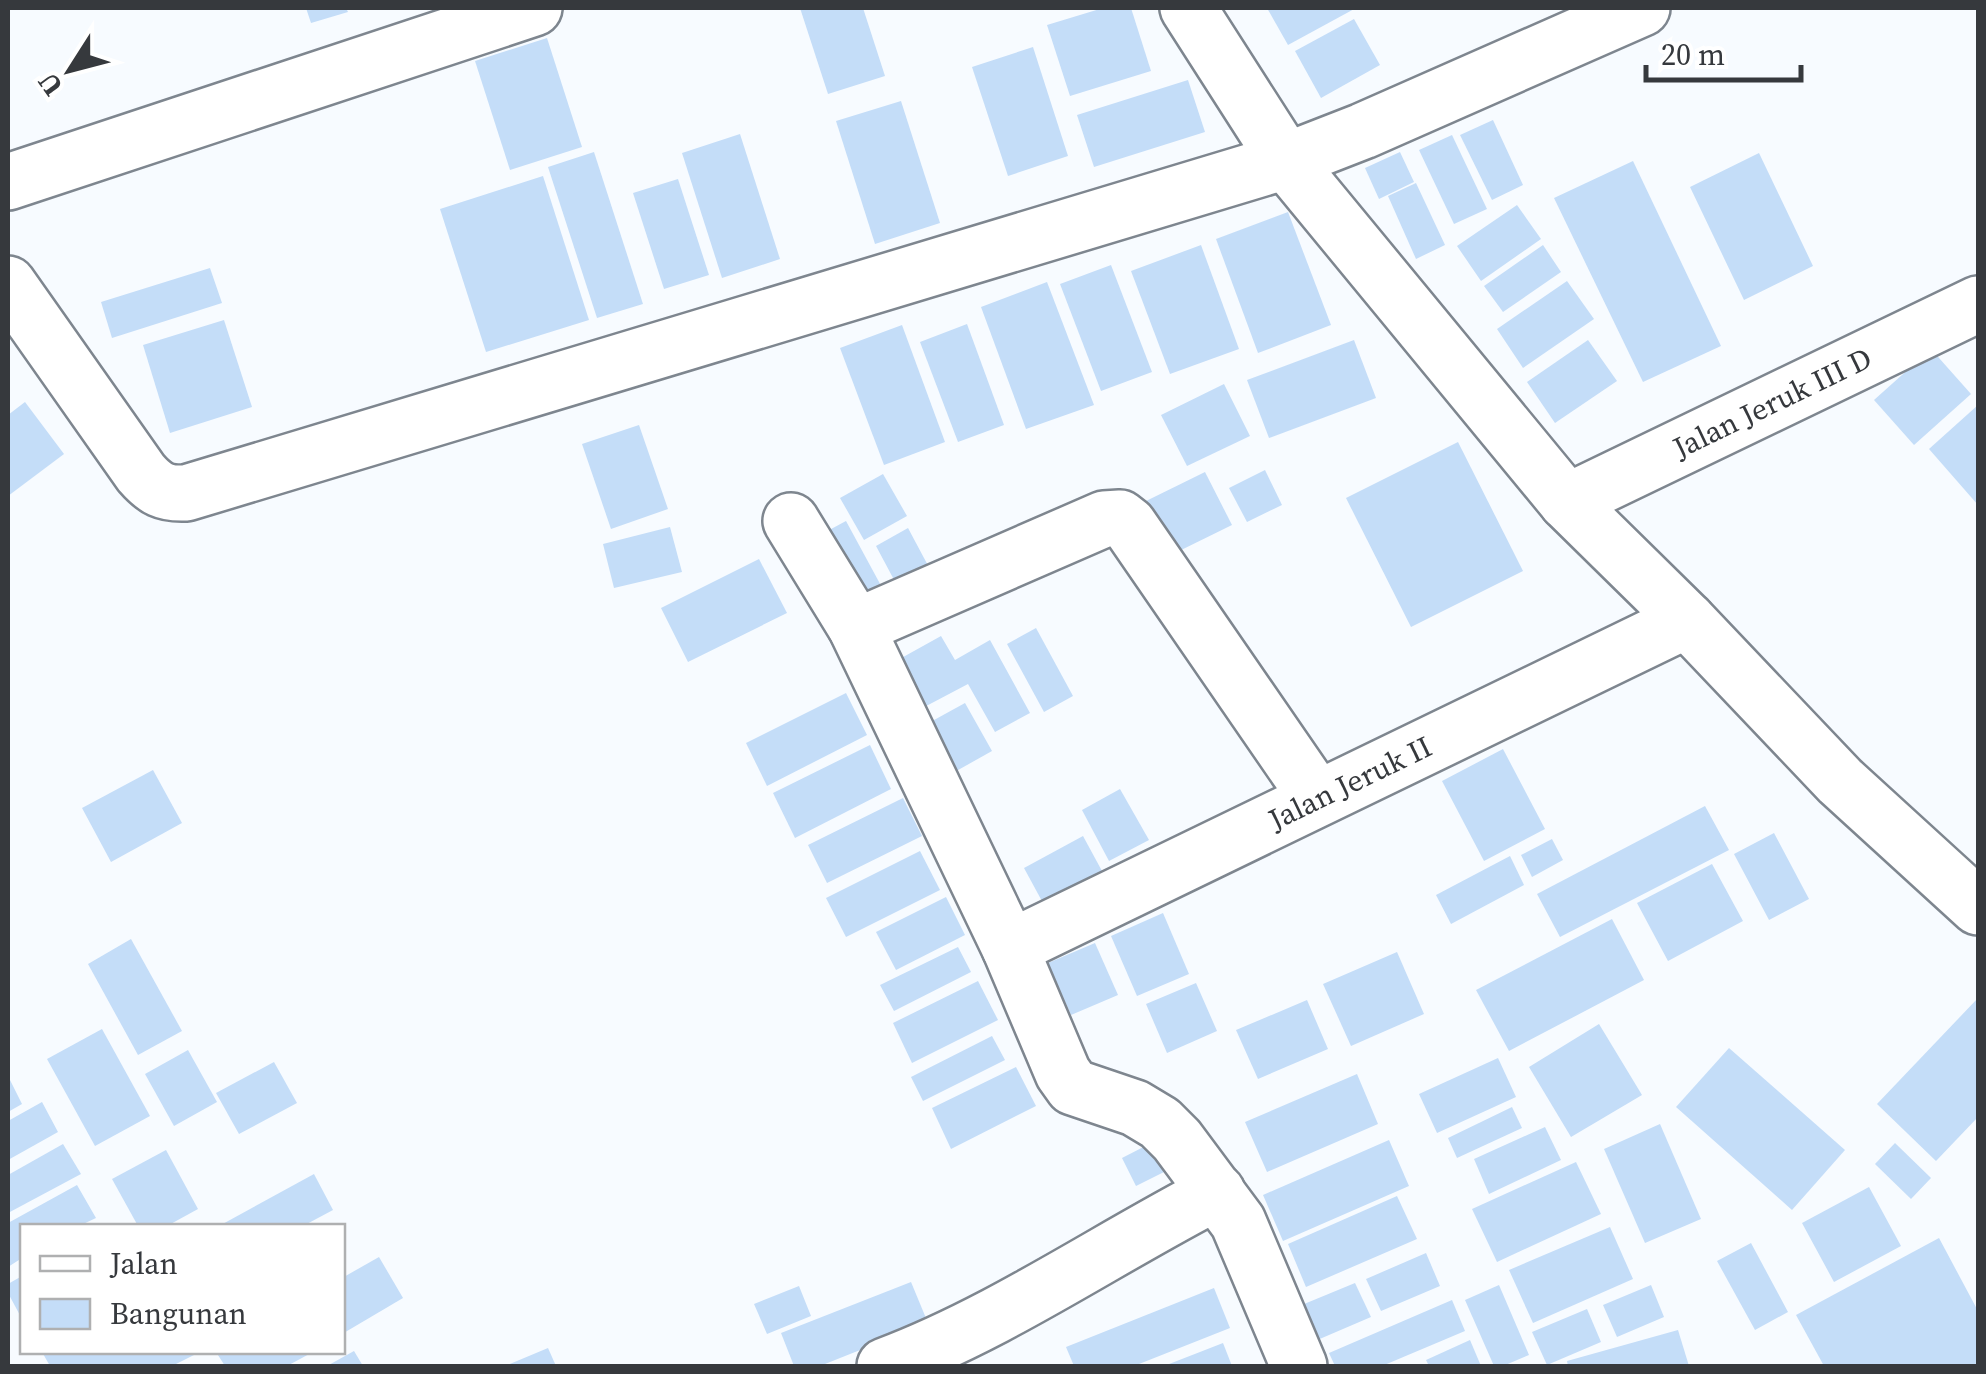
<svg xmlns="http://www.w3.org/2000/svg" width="1986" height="1374" font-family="'Source Serif 4',serif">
  <rect width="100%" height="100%" fill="#f7fbff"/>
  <g fill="#c4ddf8">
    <path d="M306 8H346L348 12 311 23Z"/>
    <path d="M800 8H863L885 76 828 94Z"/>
    <path d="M1103 8H1131L1151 71 1070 96 1047 25Z"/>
    <path d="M1267 8H1356L1288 45Z"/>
    <path d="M1354 19 1380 65 1321 98 1295 51Z"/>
    <path d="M547 38 582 147 510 170 475 61Z"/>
    <path d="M1033 47 1068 156 1008 176 972 67Z"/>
    <path d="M1188 80 1205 132 1094 167 1077 115Z"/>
    <path d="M901 101 940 223 875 244 836 121Z"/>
    <path d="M1493 120 1523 185 1492 200 1460 135Z"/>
    <path d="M740 134 780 259 722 278 682 153Z"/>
    <path d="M1452 135 1487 209 1454 224 1419 150Z"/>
    <path d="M594 152 643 304 597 318 548 167Z"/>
    <path d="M1400 152 1414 182 1379 199 1365 168Z"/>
    <path d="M1759 153 1813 266 1744 300 1690 187Z"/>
    <path d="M1633 161 1721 346 1643 382 1554 198Z"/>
    <path d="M543 176 589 320 486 352 440 209Z"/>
    <path d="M678 179 709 275 664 289 633 193Z"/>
    <path d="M1416 183 1445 245 1416 259 1388 196Z"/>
    <path d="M1517 205 1541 239 1481 281 1457 246Z"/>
    <path d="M1288 212 1331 325 1258 353 1216 239Z"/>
    <path d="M1201 245 1239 349 1170 374 1131 271Z"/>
    <path d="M1543 245 1561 272 1503 312 1484 286Z"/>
    <path d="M1111 265 1152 372 1101 391 1060 284Z"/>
    <path d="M210 268 222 303 112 338 101 302Z"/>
    <path d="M1567 281 1594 319 1523 368 1497 329Z"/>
    <path d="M1047 282 1094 405 1026 429 981 307Z"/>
    <path d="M224 320 252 407 170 433 143 345Z"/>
    <path d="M967 324 1004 425 958 442 920 342Z"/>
    <path d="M902 325 945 442 884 465 840 348Z"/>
    <path d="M1354 340 1376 398 1269 438 1247 380Z"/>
    <path d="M1588 340 1617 381 1555 423 1527 382Z"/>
    <path d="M1931 349 1971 394 1914 445 1874 400Z"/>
    <path d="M1224 384 1250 436 1187 466 1161 415Z"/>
    <path d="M25 402 64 454 8 496V415Z"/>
    <path d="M1978 405V505L1929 449Z"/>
    <path d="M639 425 668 509 611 529 582 444Z"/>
    <path d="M1458 442 1523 571 1411 627 1346 498Z"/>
    <path d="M1265 470 1282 505 1247 522 1229 488Z"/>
    <path d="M1205 472 1232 525 1171 555 1144 502Z"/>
    <path d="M883 474 907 516 864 540 840 498Z"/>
    <path d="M846 521 885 593 858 609 818 536Z"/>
    <path d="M670 527 682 572 614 588 603 544Z"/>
    <path d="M908 528 932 573 900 591 876 546Z"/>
    <path d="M759 559 787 613 688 662 661 608Z"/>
    <path d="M1036 628 1073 696 1044 712 1007 644Z"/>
    <path d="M941 636 955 660 990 640 1030 713 995 732 968 684 913 713 887 666Z"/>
    <path d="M846 693 867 735 767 786 746 743Z"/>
    <path d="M965 703 992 751 951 774 925 725Z"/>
    <path d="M870 745 891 789 795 838 773 793Z"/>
    <path d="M1503 749 1545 829 1484 861 1442 781Z"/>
    <path d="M153 770 182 823 111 862 82 808Z"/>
    <path d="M1120 789 1149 840 1109 861 1082 810Z"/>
    <path d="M903 798 922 836 827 883 808 845Z"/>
    <path d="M1705 806 1729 850 1560 937 1537 894Z"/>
    <path d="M1774 833 1809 899 1769 920 1734 854Z"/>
    <path d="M1083 836 1102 871 1043 903 1024 868Z"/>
    <path d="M1552 839 1563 860 1532 877 1521 855Z"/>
    <path d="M920 851 940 890 846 937 826 898Z"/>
    <path d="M1510 856 1524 885 1451 924 1436 895Z"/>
    <path d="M1712 864 1743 921 1668 961 1637 903Z"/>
    <path d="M946 897 965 935 896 970 876 932Z"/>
    <path d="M1163 913 1189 974 1137 996 1111 936Z"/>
    <path d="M1612 919 1644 980 1509 1051 1476 990Z"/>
    <path d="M131 939 182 1031 138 1055 88 964Z"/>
    <path d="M1095 943 1118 995 1071 1015 1048 963Z"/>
    <path d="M958 947 971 972 894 1011 880 985Z"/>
    <path d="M1397 952 1424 1014 1351 1046 1323 984Z"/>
    <path d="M978 981 998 1020 912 1063 893 1023Z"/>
    <path d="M1196 983 1217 1031 1167 1053 1146 1004Z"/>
    <path d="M1978 998V1117L1936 1161 1877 1104Z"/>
    <path d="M1307 1000 1328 1049 1258 1079 1236 1030Z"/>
    <path d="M1599 1024 1642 1095 1571 1137 1529 1067Z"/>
    <path d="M102 1029 150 1116 95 1146 47 1059Z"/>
    <path d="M992 1036 1005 1060 923 1101 911 1077Z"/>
    <path d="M1729 1048 1845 1150 1792 1210 1676 1107Z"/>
    <path d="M188 1050 217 1102 174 1126 145 1074Z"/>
    <path d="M1498 1058 1516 1097 1437 1133 1419 1094Z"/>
    <path d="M274 1062 297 1103 239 1134 216 1093Z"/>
    <path d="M1016 1067 1036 1106 951 1149 932 1108Z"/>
    <path d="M1357 1074 1378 1124 1267 1172 1245 1122Z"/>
    <path d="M8 1076 22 1104 8 1112Z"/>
    <path d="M42 1102 58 1132 8 1160V1121Z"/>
    <path d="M1512 1107 1522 1128 1457 1158 1448 1138Z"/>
    <path d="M1660 1124 1701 1219 1645 1243 1604 1149Z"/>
    <path d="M1545 1127 1561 1160 1489 1194 1474 1159Z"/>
    <path d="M1157 1140 1172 1168 1136 1186 1122 1158Z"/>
    <path d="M1389 1140 1409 1186 1283 1241 1263 1195Z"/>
    <path d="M1895 1143 1931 1178 1911 1199 1875 1164Z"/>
    <path d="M63 1144 81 1174 8 1213V1175Z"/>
    <path d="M166 1150 198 1209 167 1226H138L112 1179Z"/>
    <path d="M1576 1162 1601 1214 1497 1262 1472 1209Z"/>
    <path d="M314 1174 333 1210 303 1226H219Z"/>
    <path d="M77 1185 96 1218 79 1226H22V1258L8 1267V1223Z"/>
    <path d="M1869 1187 1901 1246 1834 1282 1802 1223Z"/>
    <path d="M1397 1196 1417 1239 1306 1287 1288 1244Z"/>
    <path d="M1610 1227 1633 1279 1533 1323 1509 1270Z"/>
    <path d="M1939 1238 1978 1311V1366H1824L1796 1315Z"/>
    <path d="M1751 1243 1788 1312 1755 1330 1717 1261Z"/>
    <path d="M1426 1253 1440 1286 1381 1311 1366 1279Z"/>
    <path d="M379 1257 403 1298 342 1334V1278Z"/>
    <path d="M22 1276V1319L8 1293V1284Z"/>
    <path d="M911 1282 928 1323 820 1366H794L781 1333Z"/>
    <path d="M1355 1283 1371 1317 1308 1344 1292 1309Z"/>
    <path d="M1499 1285 1529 1355 1503 1366H1494L1465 1300Z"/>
    <path d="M1651 1285 1664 1317 1617 1337 1603 1305Z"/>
    <path d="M799 1286 811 1316 767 1334 754 1304Z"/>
    <path d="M1214 1288 1230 1328 1134 1366H1074L1066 1347Z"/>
    <path d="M1452 1300 1465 1331 1382 1366H1335L1329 1353Z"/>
    <path d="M1587 1309 1601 1342 1547 1365 1532 1332Z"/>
    <path d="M1678 1330 1689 1366H1568L1567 1361Z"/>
    <path d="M1470 1340 1481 1366H1429L1426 1360Z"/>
    <path d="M1223 1343 1232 1366H1164Z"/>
    <path d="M548 1348 556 1366H505Z"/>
    <path d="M354 1351 363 1366H327Z"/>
    <path d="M42 1352H200L172 1366H50Z"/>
    <path d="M216 1352H313L287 1366H225Z"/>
  </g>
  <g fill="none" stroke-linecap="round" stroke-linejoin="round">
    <g stroke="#7e868f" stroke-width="60">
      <g id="minor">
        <path d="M1188 8 1286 161 1567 502 1687 620 1840 781 1978 907"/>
        <path d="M8 182 534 8"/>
        <path d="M8 284 141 473C155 489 164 494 186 493L1286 161 1363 131 1642 8"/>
        <path id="s1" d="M1567 502 1978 304"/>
        <path d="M791 521 856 627 1010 948 1063 1073 1073 1087 1135 1108 1160 1123 1177 1140 1238 1222 1299 1366"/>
        <path d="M856 627 1104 519 1120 518 1129 525 1317 798"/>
        <path id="s2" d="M1010 948 1687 620"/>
        <path d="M885 1366C1002 1322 1106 1249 1217 1192"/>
      </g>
    </g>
    <use href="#minor" stroke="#fff" stroke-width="55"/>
  </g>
  <g text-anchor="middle" stroke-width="8" stroke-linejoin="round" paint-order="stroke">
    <g font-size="30" fill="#36393d" stroke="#fff">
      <text dy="10" stroke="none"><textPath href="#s1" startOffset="228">Jalan Jeruk III D</textPath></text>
      <text dy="10" stroke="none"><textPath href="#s2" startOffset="378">Jalan Jeruk II</textPath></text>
    </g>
  </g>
  <rect width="1986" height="1374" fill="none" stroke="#36393d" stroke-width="20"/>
  <rect x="20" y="1224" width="325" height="130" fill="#ffffff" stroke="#afb0b1" stroke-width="2.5"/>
  <rect x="40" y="1256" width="50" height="15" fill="#ffffff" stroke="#afb0b1" stroke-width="2.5"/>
  <text x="110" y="1274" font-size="30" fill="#36393d">Jalan</text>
  <rect x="40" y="1299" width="50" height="30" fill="#c4ddf8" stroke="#afb0b1" stroke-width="2.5"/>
  <text x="110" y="1324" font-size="30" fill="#36393d">Bangunan</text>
  <g transform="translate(70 70) rotate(234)" stroke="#ffffff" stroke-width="8" paint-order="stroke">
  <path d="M0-8L18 38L0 25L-18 38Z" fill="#36393d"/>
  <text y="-15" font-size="28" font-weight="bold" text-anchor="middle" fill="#36393d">U</text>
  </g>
  <path d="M1646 65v15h155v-15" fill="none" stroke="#36393d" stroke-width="5"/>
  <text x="1661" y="65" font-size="30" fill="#36393d" stroke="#ffffff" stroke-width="8" paint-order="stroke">20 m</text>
</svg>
